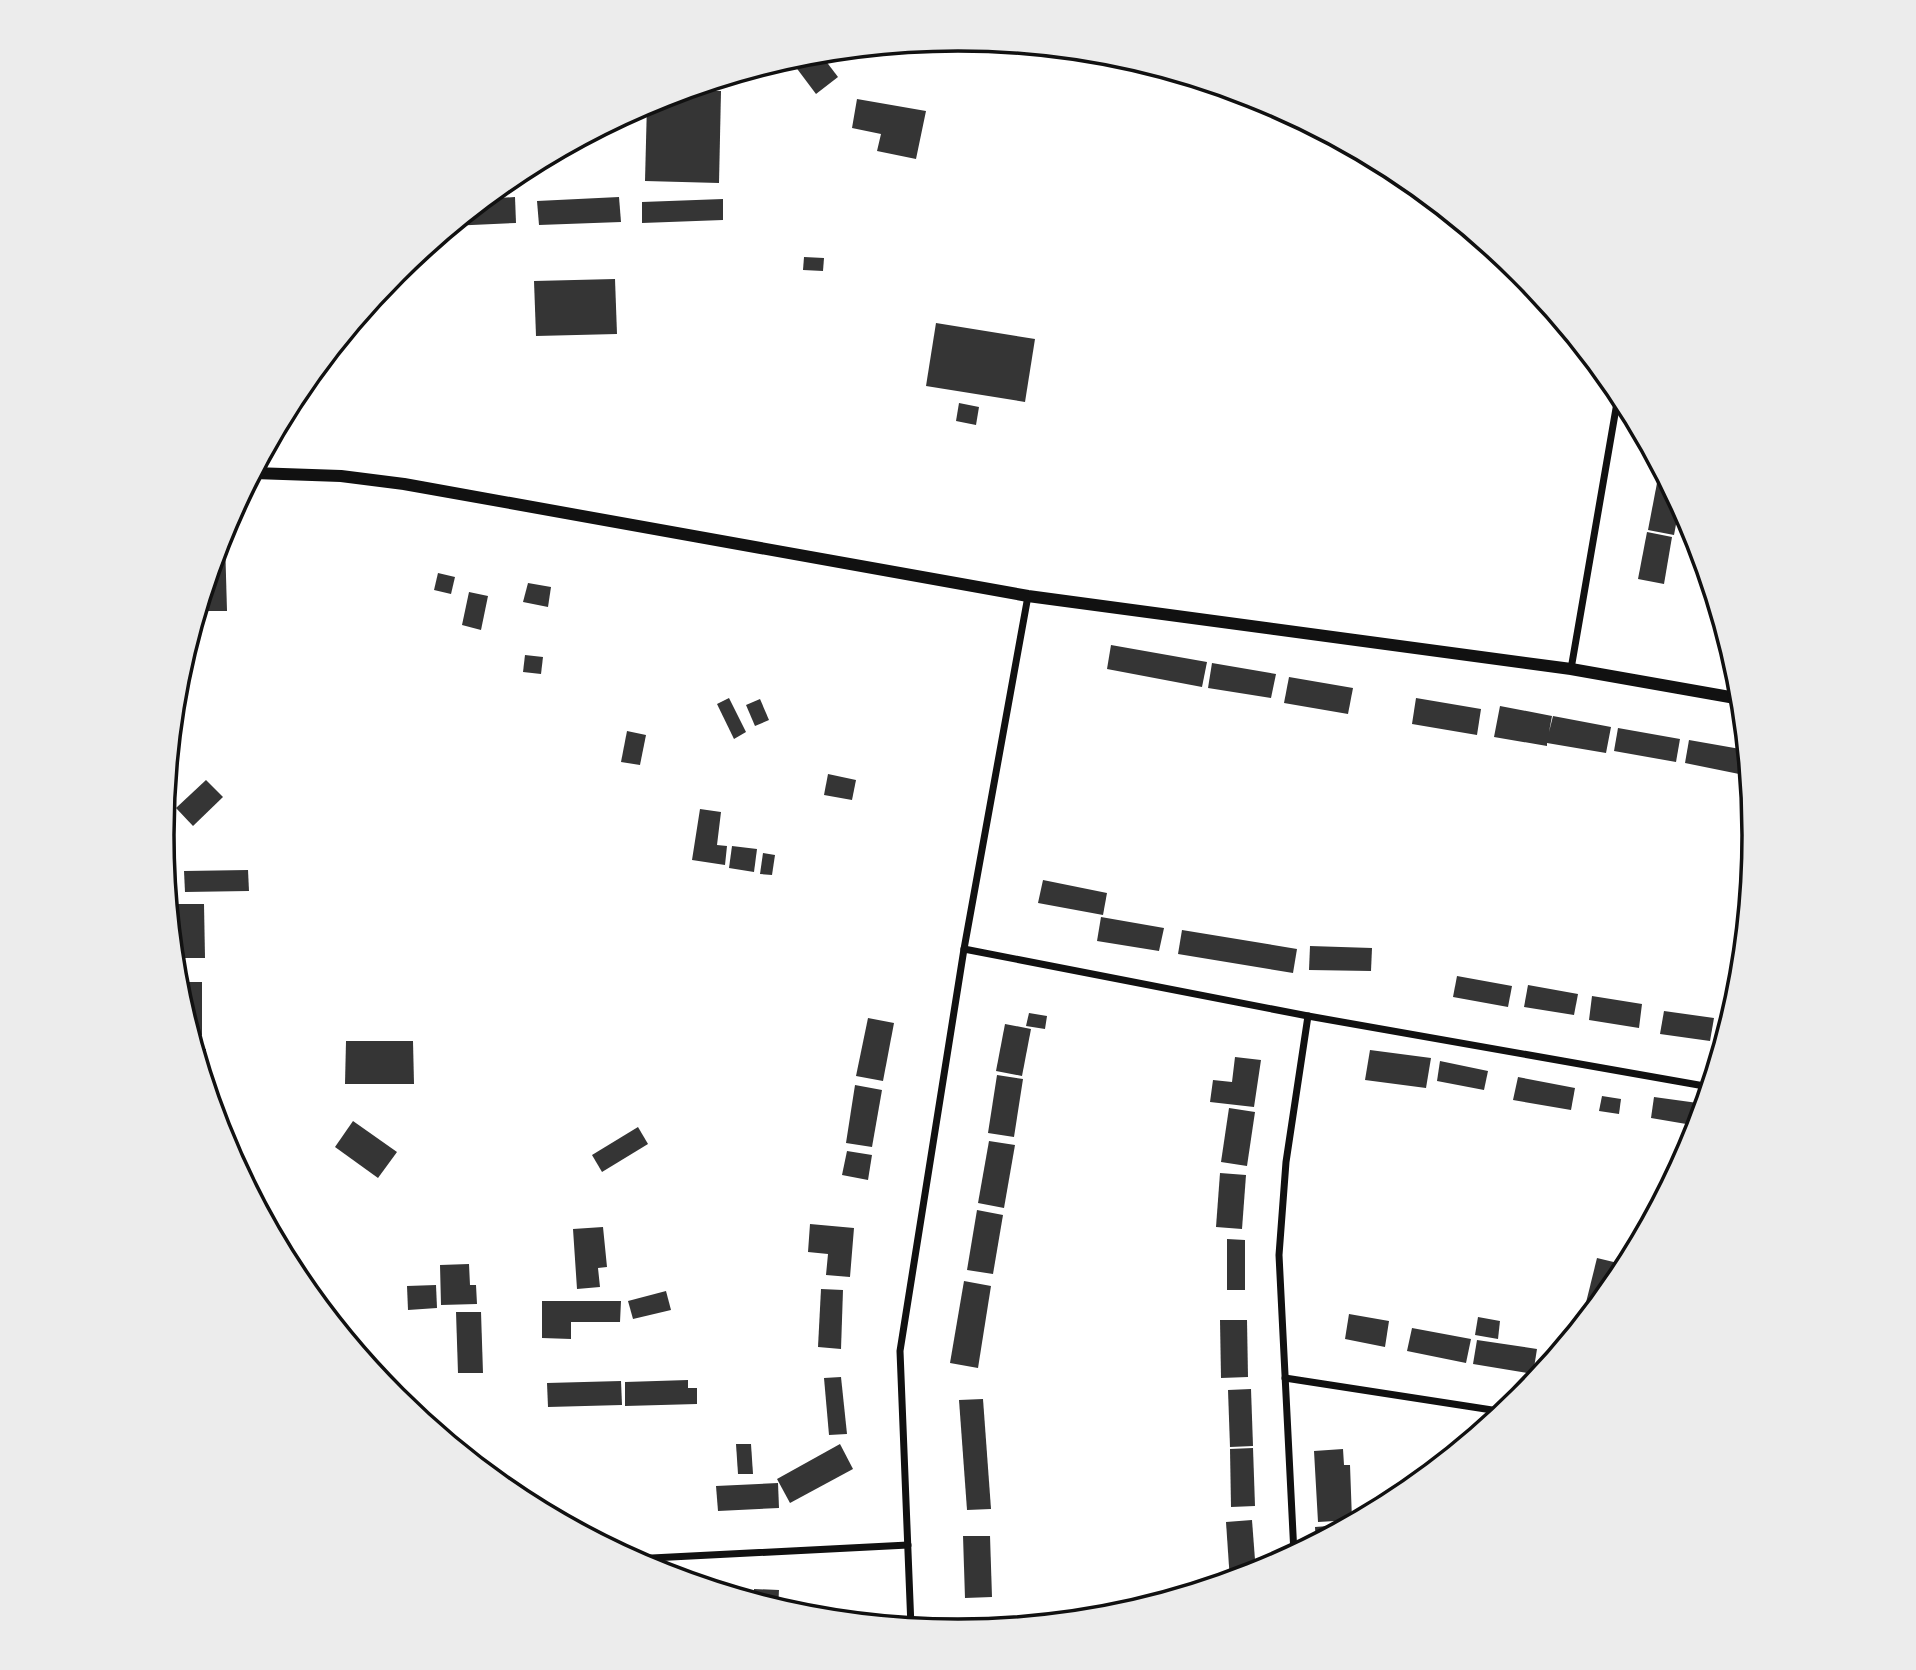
<svg xmlns="http://www.w3.org/2000/svg" width="1916" height="1670" font-family="Commissioner,sans-serif">
  <rect width="100%" height="100%" fill="#fff"/>
  <g fill="#353535">
    <path d="M819 52 838 77 816 94 789 58Z"/>
    <path d="M683 90 721 91 719 183 645 181 647 103Z"/>
    <path d="M857 99 926 111 916 159 877 151 881 134 852 128Z"/>
    <path d="M515 197 516 223 450 226 483 199Z"/>
    <path d="M619 197 621 222 539 225 537 201Z"/>
    <path d="M723 199V220L642 223V202Z"/>
    <path d="M804 257 824 258 823 271 803 270Z"/>
    <path d="M615 279 617 334 536 336 534 281Z"/>
    <path d="M936 323 1035 339 1025 402 926 386Z"/>
    <path d="M959 403 979 407 976 425 956 421Z"/>
    <path d="M1657 483 1670 486 1680 503 1674 535 1648 530Z"/>
    <path d="M1647 532 1672 537 1664 584 1638 579Z"/>
    <path d="M219 541H225L227 611H201V601Z"/>
    <path d="M438 573 455 577 451 594 434 590Z"/>
    <path d="M528 583 551 587 548 607 523 602Z"/>
    <path d="M469 592 488 596 481 630 462 625Z"/>
    <path d="M1111 645 1207 662 1202 687 1107 669Z"/>
    <path d="M525 655 543 657 541 674 523 672Z"/>
    <path d="M1212 663 1276 674 1271 698 1208 688Z"/>
    <path d="M1289 677 1353 688 1348 714 1284 703Z"/>
    <path d="M729 698 746 732 734 739 717 704Z"/>
    <path d="M1416 698 1481 709 1477 735 1412 724Z"/>
    <path d="M760 699 769 720 755 726 746 705Z"/>
    <path d="M1500 706 1552 716 1549 732 1553 716 1611 727 1606 753 1547 743V746L1494 737Z"/>
    <path d="M1618 728 1680 739 1676 762 1614 751Z"/>
    <path d="M627 731 646 735 640 765 621 762Z"/>
    <path d="M1689 740 1746 750 1744 775 1685 763Z"/>
    <path d="M828 774 856 780 852 800 824 795Z"/>
    <path d="M206 780 223 797 193 826 176 808Z"/>
    <path d="M700 809 721 812 717 845 727 846 725 865 692 860Z"/>
    <path d="M732 846 757 849 754 872 729 868Z"/>
    <path d="M763 853 775 855 772 875 760 874Z"/>
    <path d="M248 870 249 891 185 892 184 871Z"/>
    <path d="M1043 880 1107 893 1103 915 1038 903Z"/>
    <path d="M174 904H204L205 958H175Z"/>
    <path d="M1101 917 1164 928 1159 951 1097 941Z"/>
    <path d="M1182 930 1297 949 1293 973 1178 954Z"/>
    <path d="M1310 946 1372 948 1371 971 1309 970Z"/>
    <path d="M1457 976 1512 986 1508 1007 1453 997Z"/>
    <path d="M176 982H202V1035H190Z"/>
    <path d="M1528 985 1578 994 1574 1015 1524 1007Z"/>
    <path d="M1592 996 1642 1004 1639 1028 1589 1020Z"/>
    <path d="M1664 1011 1714 1018 1710 1041 1660 1034Z"/>
    <path d="M1029 1013 1047 1016 1045 1029 1026 1026Z"/>
    <path d="M868 1018 894 1023 883 1081 856 1076Z"/>
    <path d="M1005 1024 1031 1029 1022 1076 996 1071Z"/>
    <path d="M346 1041H413L414 1084H345Z"/>
    <path d="M195 1049H206V1085Z"/>
    <path d="M1370 1050 1431 1058 1426 1088 1365 1080Z"/>
    <path d="M1235 1057 1261 1060 1254 1107 1210 1102 1213 1080 1232 1082Z"/>
    <path d="M1440 1061 1488 1071 1484 1090 1437 1081Z"/>
    <path d="M997 1075 1023 1079 1014 1137 988 1133Z"/>
    <path d="M1518 1077 1575 1088 1571 1110 1513 1100Z"/>
    <path d="M855 1085 882 1090 872 1147 846 1143Z"/>
    <path d="M1602 1096 1621 1099 1619 1114 1599 1111Z"/>
    <path d="M1654 1097 1705 1104 1698 1126 1651 1118Z"/>
    <path d="M1229 1108 1255 1112 1247 1166 1221 1162Z"/>
    <path d="M353 1121 397 1152 378 1178 335 1147Z"/>
    <path d="M638 1127 648 1144 602 1172 592 1155Z"/>
    <path d="M989 1141 1015 1145 1004 1208 978 1203Z"/>
    <path d="M847 1151 872 1155 868 1180 842 1175Z"/>
    <path d="M1220 1173 1246 1175 1242 1229 1216 1227Z"/>
    <path d="M977 1210 1003 1215 993 1274 967 1270Z"/>
    <path d="M810 1224 854 1228 850 1277 826 1275 828 1254 808 1252Z"/>
    <path d="M603 1227 607 1267 598 1268 600 1287 577 1289 573 1229Z"/>
    <path d="M1227 1239 1245 1240V1290H1227Z"/>
    <path d="M1597 1258 1626 1265 1625 1269 1580 1327Z"/>
    <path d="M469 1264 470 1285H476L477 1304 441 1305 440 1265Z"/>
    <path d="M964 1281 991 1286 978 1368 950 1363Z"/>
    <path d="M436 1285 437 1308 408 1310 407 1286Z"/>
    <path d="M821 1289 843 1290 841 1349 818 1347Z"/>
    <path d="M666 1291 671 1310 633 1319 628 1301Z"/>
    <path d="M542 1301H621L620 1322H571V1339L542 1338Z"/>
    <path d="M456 1312H481L483 1373H458Z"/>
    <path d="M1349 1314 1389 1321 1385 1347 1345 1339Z"/>
    <path d="M1478 1317 1500 1321 1498 1339 1475 1335Z"/>
    <path d="M1220 1320H1247L1248 1377 1221 1378Z"/>
    <path d="M1412 1328 1471 1339 1466 1363 1407 1351Z"/>
    <path d="M1477 1340 1537 1349 1533 1374 1473 1364Z"/>
    <path d="M841 1377 847 1434 829 1435 824 1378Z"/>
    <path d="M688 1380V1388H697V1404L625 1406V1382Z"/>
    <path d="M621 1381 622 1405 548 1407 547 1383Z"/>
    <path d="M1251 1389 1253 1446 1230 1447 1228 1390Z"/>
    <path d="M983 1399 991 1509 967 1510 959 1400Z"/>
    <path d="M736 1444H751L753 1474H738Z"/>
    <path d="M840 1444 853 1469 790 1503 777 1479Z"/>
    <path d="M1253 1448 1255 1506 1231 1507 1230 1449Z"/>
    <path d="M1343 1449 1344 1465H1350L1352 1520 1318 1522 1314 1451Z"/>
    <path d="M778 1483 779 1508 718 1511 716 1486Z"/>
    <path d="M1252 1520 1256 1573 1230 1581 1226 1522Z"/>
    <path d="M1342 1525V1529L1316 1542 1315 1527Z"/>
    <path d="M963 1536H990L992 1597 965 1598Z"/>
    <path d="M754 1589 779 1590 778 1609 754 1601Z"/>
  </g>
  <g fill="none" stroke-linecap="round" stroke-linejoin="round">
    <g stroke="#111" stroke-width="7">
      <path d="M1571 669 1619 391"/>
      <path d="M964 949 1308 1016 1710 1087"/>
      <path d="M1285 1378 1505 1412"/>
      <path d="M1294 1554 1279 1255 1286 1162 1308 1016"/>
      <path d="M632 1559 908 1545"/>
      <path d="M911 1627 900 1351 964 949 1028 596"/>
    </g>
    <path stroke="#111" stroke-width="12" d="M252 473 341 476 404 484 1028 596 1571 669 1741 699"/>
  </g>
  <path d="M0 0H1916V1670H0ZM174 835a784 784 0 1 1 1568 0a784 784 0 1 1-1568 0Z" fill="#ececec" fill-rule="evenodd"/>
  <path fill="none" stroke="#111" stroke-width="3.5" d="M174 835a784 784 0 1 1 1568 0a784 784 0 1 1-1568 0Z"/>
</svg>
